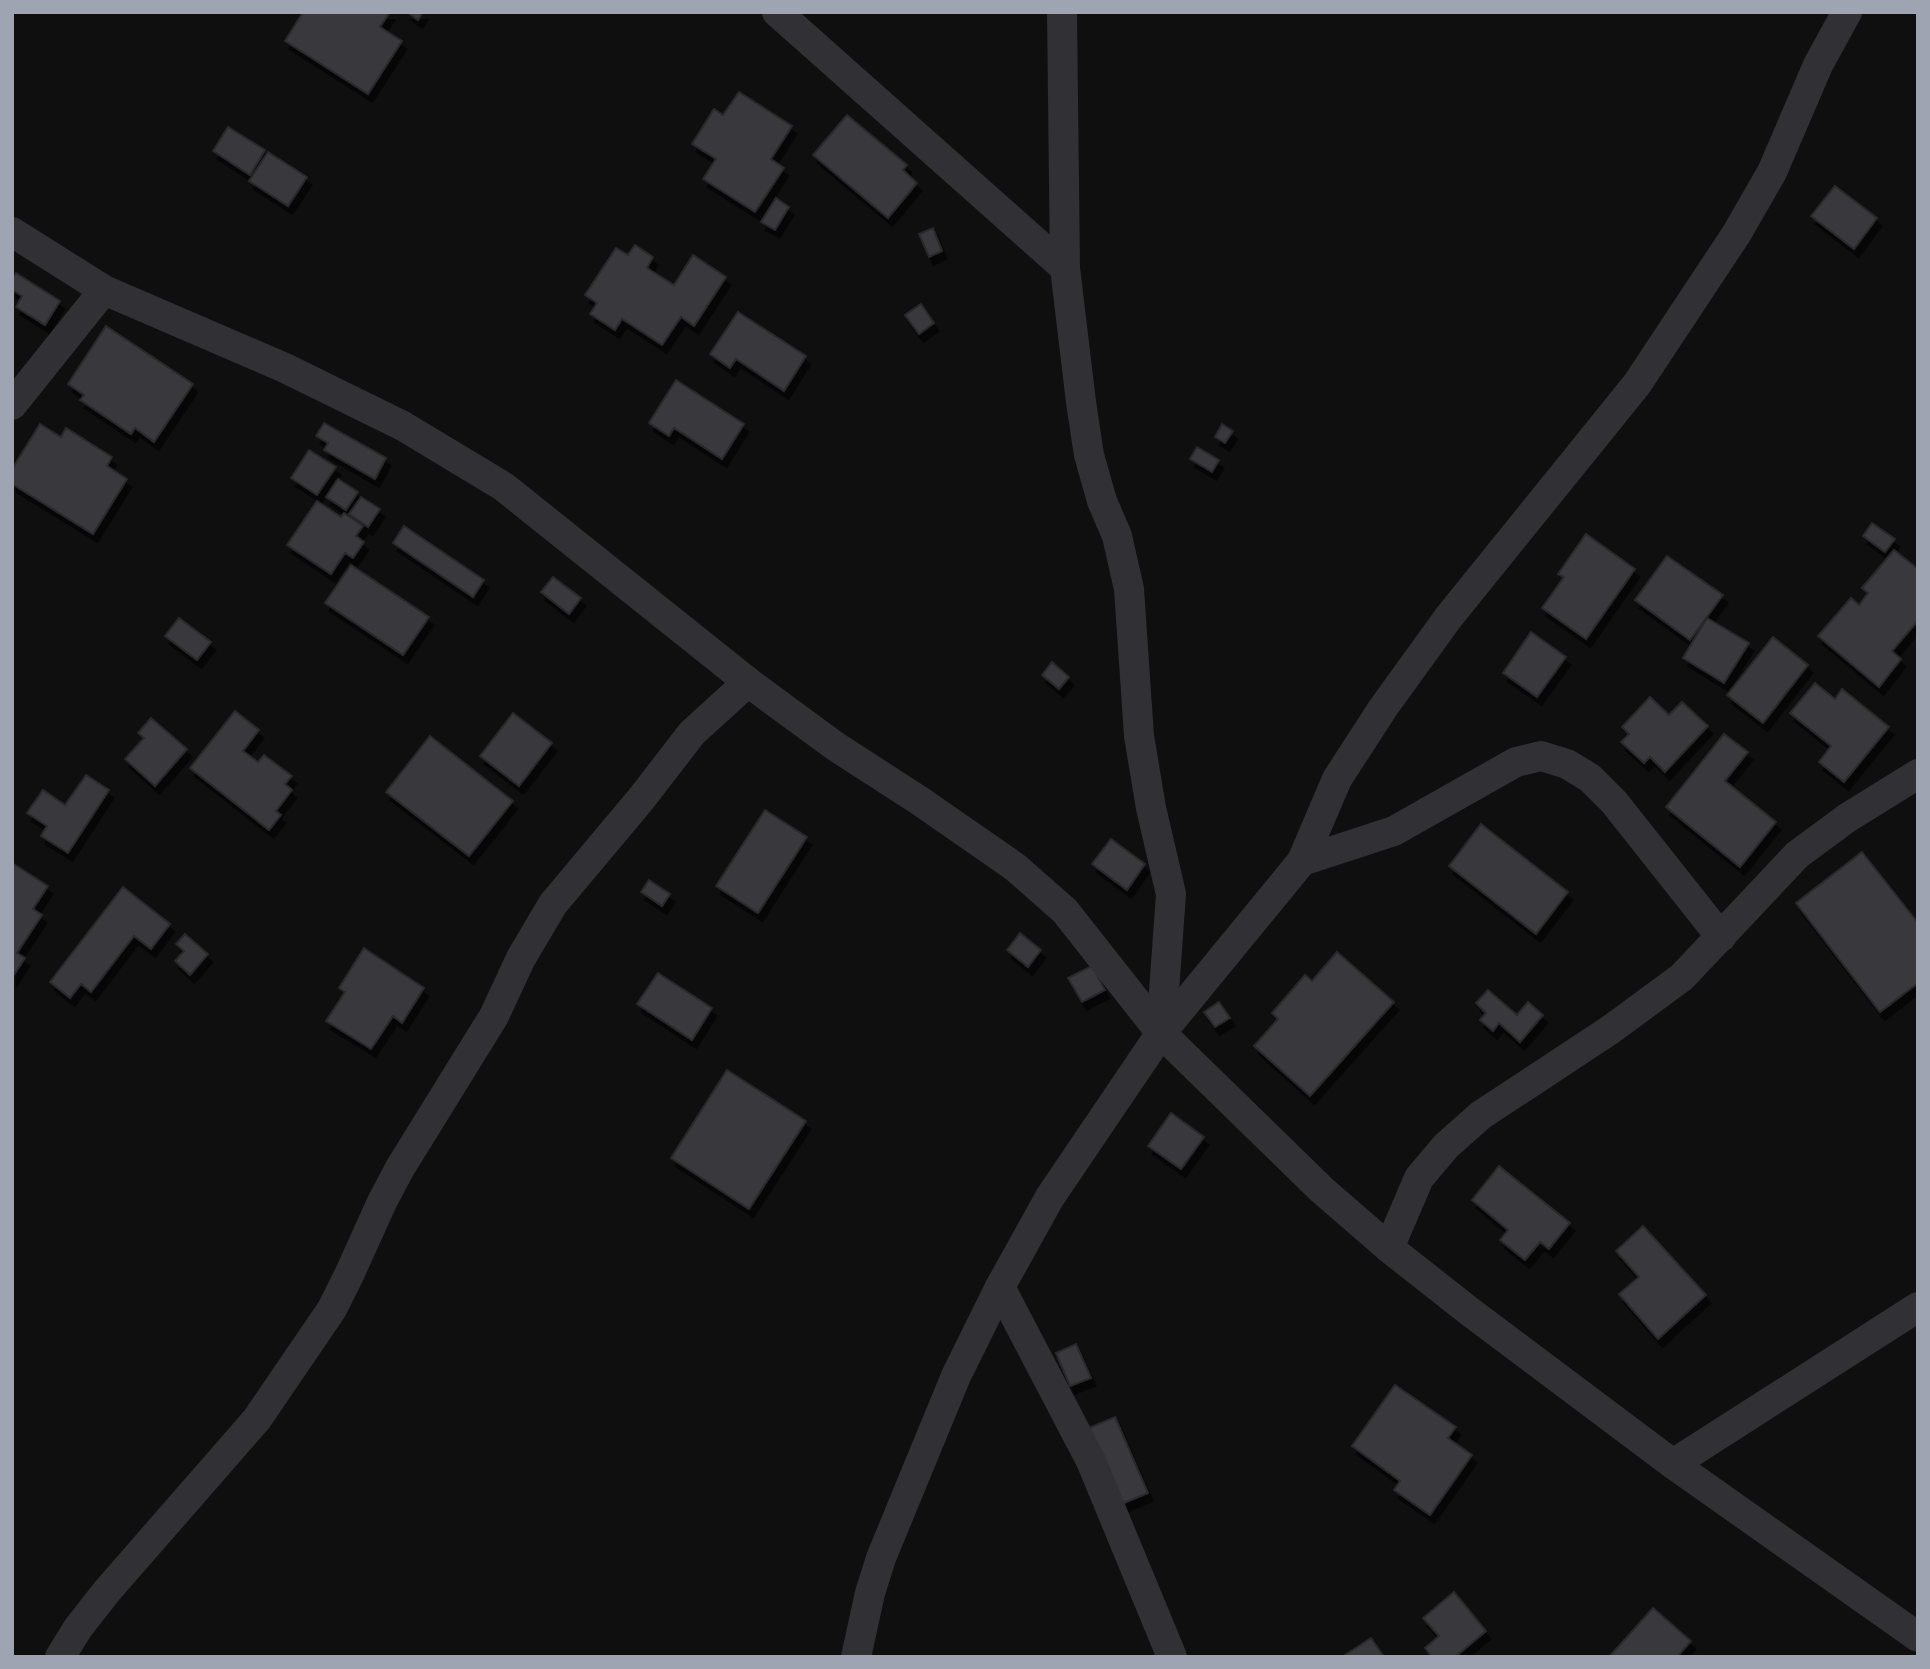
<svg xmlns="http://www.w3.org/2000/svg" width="1930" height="1669" font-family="Roboto,sans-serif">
  <defs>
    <filter id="shadow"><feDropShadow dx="4.5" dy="8" stdDeviation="0" flood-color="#0009"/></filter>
  </defs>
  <rect width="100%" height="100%" fill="#0f0f10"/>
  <g fill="#38393e" stroke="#29292c" stroke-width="2" filter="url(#shadow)">
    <path d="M303 12H390L380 27 402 41 368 94 285 41Z"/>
    <path d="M407 12H423L418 20Z"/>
    <path d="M739 92 792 126 771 159 784 168 755 212 703 179 716 159 692 144 714 109 723 115Z"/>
    <path d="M847 115 907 165 903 170 917 183 888 218 813 155Z"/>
    <path d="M228 127 265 150 250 175 213 151Z"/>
    <path d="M268 152 307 177 288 206 249 181Z"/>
    <path d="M1835 186 1877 218 1854 249 1811 216Z"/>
    <path d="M776 198 789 207 775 230 761 222Z"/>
    <path d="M933 228 942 251 929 257 919 234Z"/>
    <path d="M635 245 653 257 647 268 674 285 693 255 726 277 694 326 681 317 662 345 622 319 615 330 590 314 597 303 585 295 616 248 628 255Z"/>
    <path d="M16 273 60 301 45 325 16 307 22 296 12 290V278Z"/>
    <path d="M921 304 934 323 919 334 905 315Z"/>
    <path d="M738 312 806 356 784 391 736 359 730 368 710 354Z"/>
    <path d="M106 326 193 384 154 442 135 428 131 434 80 400 84 395 68 384Z"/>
    <path d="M676 380 744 424 722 459 674 428 669 436 649 423Z"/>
    <path d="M324 423 386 458 375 479 324 450 328 443 316 436Z"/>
    <path d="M40 424 61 437 66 428 112 457 107 466 127 479 93 534 12 484V469Z"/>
    <path d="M1222 424 1233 431 1225 443 1215 437Z"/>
    <path d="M1197 447 1219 460 1212 472 1190 459Z"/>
    <path d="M309 450 336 467 317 495 291 478Z"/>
    <path d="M338 479 358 492 346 510 326 497Z"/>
    <path d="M361 497 380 509 368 527 349 514Z"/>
    <path d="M317 501 341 517 344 513 363 526 356 536 364 542 353 558 345 553 331 574 287 545Z"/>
    <path d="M1872 523 1895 539 1885 552 1863 536Z"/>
    <path d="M404 526 484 580 473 597 393 543Z"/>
    <path d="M1586 534 1635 569 1586 639 1542 608 1564 577 1558 574Z"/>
    <path d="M1894 550 1918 569V625L1916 623 1892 651 1901 659 1879 687 1818 636 1851 598 1859 605 1868 593 1862 588Z"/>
    <path d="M1667 556 1723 595 1690 640 1635 600Z"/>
    <path d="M351 565 429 617 403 655 325 603Z"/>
    <path d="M553 577 581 598 569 614 541 592Z"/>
    <path d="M179 618 211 642 197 660 165 636Z"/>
    <path d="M1707 618 1749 643 1724 683 1683 658Z"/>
    <path d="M1531 632 1566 657 1537 697 1503 673Z"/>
    <path d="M1773 637 1808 665 1763 723 1727 695Z"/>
    <path d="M1052 662 1069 677 1059 689 1042 675Z"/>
    <path d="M1815 683 1835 699 1842 689 1889 727 1844 782 1819 762 1831 746 1790 713Z"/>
    <path d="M1650 697 1669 715 1682 702 1708 726 1665 772 1650 757 1644 763 1621 742 1629 734 1622 727Z"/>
    <path d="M235 711 259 730 243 751 258 762 264 755 292 776 285 784 292 790 276 811 281 815 269 830 190 768Z"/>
    <path d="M513 713 552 743 519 786 480 756Z"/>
    <path d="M151 718 187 749 155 786 125 759 144 738 138 733Z"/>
    <path d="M1724 734 1748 752 1725 781 1776 822 1740 867 1666 807Z"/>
    <path d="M430 736 513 801 469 856 386 792Z"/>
    <path d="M86 775 109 790 68 853 41 836 47 826 27 813 43 790 65 805Z"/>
    <path d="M765 810 807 837 758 913 716 886Z"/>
    <path d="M1481 824 1568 892 1536 934 1449 866Z"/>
    <path d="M1111 839 1145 864 1127 890 1092 864Z"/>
    <path d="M1862 852 1918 923V983L1880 1012 1796 903Z"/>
    <path d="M12 863 48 886 33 909 42 915 17 953 25 958 12 978Z"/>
    <path d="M649 880 670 894 662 906 641 892Z"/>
    <path d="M123 887 170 924 151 949 134 936 91 992 81 984 70 998 50 982Z"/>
    <path d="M1020 933 1041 950 1028 967 1007 950Z"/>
    <path d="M185 934 208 954 190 975 175 961 184 951 176 944Z"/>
    <path d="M364 948 424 988 402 1023 393 1016 371 1049 326 1021 345 992 339 988Z"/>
    <path d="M1337 952 1394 1002 1310 1096 1254 1046 1278 1019 1272 1013 1305 975 1312 981Z"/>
    <path d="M1092 966 1105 990 1082 1002 1068 978Z"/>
    <path d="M658 973 712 1008 692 1040 637 1004Z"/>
    <path d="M1488 990 1517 1015 1528 1002 1543 1015 1520 1042 1499 1023 1493 1031 1480 1020 1486 1013 1476 1003Z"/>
    <path d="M1219 1002 1230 1018 1215 1027 1204 1012Z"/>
    <path d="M727 1070 806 1121 749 1209 671 1158Z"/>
    <path d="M1171 1113 1204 1137 1181 1169 1148 1146Z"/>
    <path d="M1499 1166 1570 1223 1549 1249 1540 1242 1525 1260 1500 1240 1508 1230 1472 1200Z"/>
    <path d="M1643 1226 1706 1295 1658 1339 1619 1294 1639 1277 1616 1251Z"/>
    <path d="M1076 1344 1091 1378 1070 1386 1056 1353Z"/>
    <path d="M1395 1385 1456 1427 1448 1438 1472 1455 1430 1515 1394 1490 1400 1481 1352 1446Z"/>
    <path d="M1115 1417 1148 1493 1122 1504 1089 1428Z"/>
    <path d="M1454 1592 1486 1631 1455 1657H1432L1425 1648 1439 1636 1423 1618Z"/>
    <path d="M1653 1608 1691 1641 1677 1657H1609Z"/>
    <path d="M1371 1638 1384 1657H1342Z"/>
  </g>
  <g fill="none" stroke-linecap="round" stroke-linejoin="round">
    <g stroke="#303035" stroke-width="30">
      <path d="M777 12 1065 268"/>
      <path d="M1062 12 1065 268 1081 402 1089 455 1102 501 1117 536 1129 589 1139 736 1151 808 1171 894 1161 1033"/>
      <path d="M12 232 104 290 285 368 403 426 504 487 748 682 835 746 920 801 1015 867 1065 911 1161 1033 1322 1190 1389 1248 1469 1311 1673 1464 1918 1637"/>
      <path d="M12 405 104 290"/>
      <path d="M1302 861 1394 831 1516 762 1541 756 1567 764 1590 778 1614 802 1721 937"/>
      <path d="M1389 1248 1419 1178 1446 1146 1481 1115 1610 1030 1682 977 1797 855 1847 818 1918 774"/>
      <path d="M1000 1287 1091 1461 1172 1657"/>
      <path d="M1673 1464 1918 1307"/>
      <path d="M60 1657 78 1628 107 1591 257 1419 332 1309 349 1275 382 1202 400 1168 494 1016 521 958 553 904 641 799 692 733 748 682"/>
      <path d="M856 1657 870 1593 881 1558 956 1376 1000 1287 1050 1197 1161 1033 1302 861 1337 779 1383 708 1448 618 1637 384 1737 233 1772 172 1818 65 1847 12"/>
    </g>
  </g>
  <rect width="1930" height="1669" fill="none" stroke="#9fa4b2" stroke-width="28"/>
</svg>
